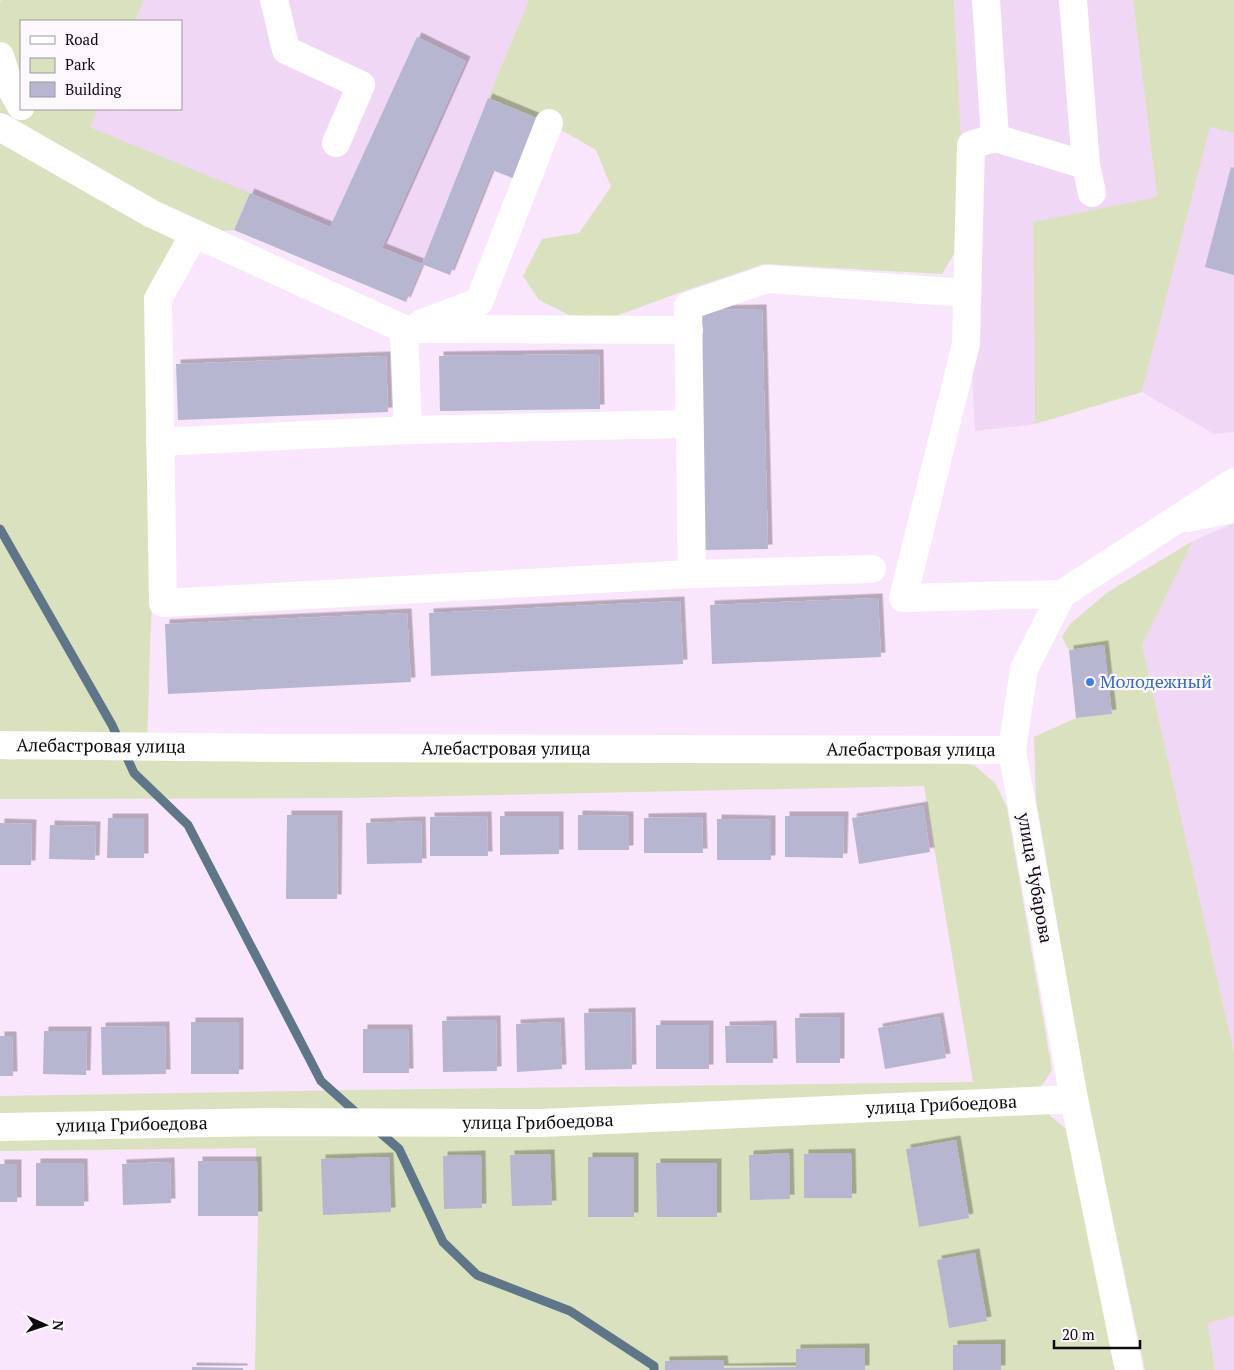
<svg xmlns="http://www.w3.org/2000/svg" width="1234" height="1370" font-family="'PT Serif',serif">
  <defs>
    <filter id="shadow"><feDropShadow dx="4.5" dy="-4.5" stdDeviation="0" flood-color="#0004"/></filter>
  </defs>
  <rect width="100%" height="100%" fill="#f9e5fc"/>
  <g fill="#f0d7f5">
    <path d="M144 0H529L488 98 422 264 330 227 90 127 98 109H181V21H135Z"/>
    <path d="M954 0H1133L1157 198 1033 222 1035 424 975 431Z"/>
    <path d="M1210 127 1234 133V432L1214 434 1142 392Z"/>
    <path d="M1234 523V1052L1142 645 1193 541Z"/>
    <path d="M1234 1316V1370H1215L1208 1322Z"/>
  </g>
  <g fill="#dae1bf">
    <path d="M1 0H144L135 21H21V109H98L90 127 250 193 234 230 194 234 163 300 160 442 150 644 147 751 952 761 974 765 995 783 1007 808 1052 1070 1041 1087 1015 1094 542 1113 0 1116V1096L353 1090 973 1082 924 786 351 798 0 799V759L15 760 17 751 0 741V3Z"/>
    <path d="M529 0H954L962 161 955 252 942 274 764 264 681 292 608 319 569 315 539 300 523 276 542 239 579 233 611 187 596 150 549 123 488 98Z"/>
    <path d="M1133 0H1234V133L1210 127 1142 392 1035 424 1033 222 1157 197Z"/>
    <path d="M1193 541 1142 645 1234 1052V1316L1208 1323 1215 1370H1145L1087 1100 1036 799 1034 737 1076 718 1112 714 1104 645 1069 650 1062 637 1070 624 1108 592Z"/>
    <path d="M1021 1111 1048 1114 1066 1129 1116 1370H255L258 1216 256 1148 0 1151V1138Z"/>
  </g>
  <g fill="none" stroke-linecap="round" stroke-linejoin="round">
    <g stroke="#5f7688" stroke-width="9">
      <path d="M0 529 112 725 134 773 188 825 321 1081 360 1116"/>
      <path d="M376 1129 399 1149 443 1242 477 1275 570 1311 654 1366V1370"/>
    </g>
  </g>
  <g fill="#b7b6d1" filter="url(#shadow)">
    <path d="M417 37 466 61 382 248 422 264 406 302 234 230 250 193 330 227Z"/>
    <path d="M488 98 539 119 515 179 492 170 450 275 422 264Z"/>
    <path d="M1231 167 1234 168V275L1205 267Z"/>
    <path d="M762 309 768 549 705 550 700 310Z"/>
    <path d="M599 354 600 409 440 411 439 356Z"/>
    <path d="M386 356 388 412 178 420 176 364Z"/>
    <path d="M878 598 881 657 712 664 710 605Z"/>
    <path d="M680 601 683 664 431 676 429 613Z"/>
    <path d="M407 613 411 682 168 694 165 624Z"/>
    <path d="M1104 645 1112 714 1076 718 1069 650Z"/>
    <path d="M923 806 930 852 859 864 852 818Z"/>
    <path d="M287 815H338L337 899H286Z"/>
    <path d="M578 815 629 816V850H578Z"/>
    <path d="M487 816 488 856H430V817Z"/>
    <path d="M500 816H559V854L500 855Z"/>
    <path d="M785 816H844L843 858 785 857Z"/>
    <path d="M702 817 703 853H644V818Z"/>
    <path d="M108 818H144V858H107Z"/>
    <path d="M717 819 771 820V860H717Z"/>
    <path d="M421 821 422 863 367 864 366 823Z"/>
    <path d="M0 823 32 824 31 865H0Z"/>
    <path d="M50 825 96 826 95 860 49 859Z"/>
    <path d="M631 1012 632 1069 585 1070 584 1013Z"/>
    <path d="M840 1017V1063H796L795 1018Z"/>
    <path d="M939 1017 946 1058 885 1069 878 1028Z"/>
    <path d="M496 1020 497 1071 443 1072 442 1021Z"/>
    <rect x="191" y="1022" width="48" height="52"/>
    <path d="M560 1022 562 1069 517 1072 516 1024Z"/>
    <rect x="656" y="1025" width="53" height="44"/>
    <path d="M772 1025 773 1063H726L725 1026Z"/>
    <path d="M165 1026 166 1074 102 1075 101 1027Z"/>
    <path d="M363 1029H408L409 1073H363Z"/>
    <path d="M44 1031H87L86 1075 43 1074Z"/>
    <path d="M0 1036H12L13 1076H0Z"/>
    <path d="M956 1140 969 1218 919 1227 906 1149Z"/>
    <path d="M789 1153 790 1199 750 1200 749 1155Z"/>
    <path d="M851 1153 852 1198H804V1154Z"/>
    <path d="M550 1154 552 1205 512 1206 510 1155Z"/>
    <path d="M481 1155 482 1208 444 1209 443 1156Z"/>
    <path d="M389 1157 391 1212 323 1215 321 1159Z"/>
    <rect x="588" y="1157" width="46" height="60"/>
    <path d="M198 1161H257L258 1216H198Z"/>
    <path d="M170 1162 171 1203 123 1205 122 1164Z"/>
    <path d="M36 1163H83L84 1206H36Z"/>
    <path d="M656 1163H717V1217H657Z"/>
    <rect x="0" y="1164" width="17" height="38"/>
    <path d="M975 1253 987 1321 949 1328 937 1260Z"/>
    <path d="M1001 1344V1370H953V1345Z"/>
    <path d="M865 1348V1370H665V1361L723 1360 724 1368 796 1367V1349Z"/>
    <path d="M192 1367 243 1368V1370H192Z"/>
  </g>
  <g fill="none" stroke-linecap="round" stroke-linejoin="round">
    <g stroke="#fff" stroke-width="28">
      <path d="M274 0 286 50 361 85 336 143"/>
      <path d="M986 0 995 138"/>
      <path d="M1073 0 1086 165 1092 193"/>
      <path d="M0 56 9 85 21 106"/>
      <path d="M0 127 152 214 404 329 689 330"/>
      <path d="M194 234 158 299 163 603 692 574 688 306 767 279 967 293"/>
      <path d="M422 323 479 302 549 123"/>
      <path d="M404 329 408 430 689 424"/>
      <path d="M160 442 408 430"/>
      <path d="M1187 518 1234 509"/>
      <path d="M692 574 872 569"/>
      <path d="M1062 594 903 598 966 344 971 145 995 138 1086 165"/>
      <path id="s1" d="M0 745 285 748 1012 750"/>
      <path id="s2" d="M0 1127 268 1122 541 1123 1074 1099"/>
      <path d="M1129 1370 1074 1099 1012 750 1024 669 1062 594 1234 482"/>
    </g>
  </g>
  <circle fill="#3f7fe0" stroke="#fcf8fd" stroke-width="2" cx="1090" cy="682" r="5"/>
  <g text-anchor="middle" stroke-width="4.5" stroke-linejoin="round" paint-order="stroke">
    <g font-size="18" fill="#366cbe" stroke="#fcf8fd" text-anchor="start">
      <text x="1100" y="688">Молодежный</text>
    </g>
    <g font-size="18" fill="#0f0910" stroke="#fcf8fd">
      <text dy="6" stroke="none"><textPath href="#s1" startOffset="101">Алебастровая улица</textPath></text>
      <text dy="6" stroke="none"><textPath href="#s1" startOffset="506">Алебастровая улица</textPath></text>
      <text dy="6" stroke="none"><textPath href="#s1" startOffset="911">Алебастровая улица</textPath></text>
      <text transform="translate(1035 878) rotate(80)" y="6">улица Чубарова</text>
      <text dy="6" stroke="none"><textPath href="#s2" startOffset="942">улица Грибоедова</textPath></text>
      <text dy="6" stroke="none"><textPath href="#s2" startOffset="538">улица Грибоедова</textPath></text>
      <text dy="6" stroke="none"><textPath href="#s2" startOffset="132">улица Грибоедова</textPath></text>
    </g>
  </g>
  <rect x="20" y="20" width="162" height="90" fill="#fcf8fd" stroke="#9d989e"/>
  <rect x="30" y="36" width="25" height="8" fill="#ffffff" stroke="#9d989e"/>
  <text x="65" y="45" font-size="15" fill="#0f0910">Road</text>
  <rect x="30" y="58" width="25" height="15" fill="#dae1bf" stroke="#9d989e"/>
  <text x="65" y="70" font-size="15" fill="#0f0910">Park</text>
  <rect x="30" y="82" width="25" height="15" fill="#b7b6d1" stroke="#9d989e"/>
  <text x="65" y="95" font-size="15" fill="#0f0910">Building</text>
  <g transform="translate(45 1325) rotate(93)" stroke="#fcf8fd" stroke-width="4" paint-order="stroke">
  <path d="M0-4L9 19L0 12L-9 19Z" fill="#0f0910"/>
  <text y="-8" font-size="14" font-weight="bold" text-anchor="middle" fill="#0f0910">N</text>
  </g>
  <path d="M1054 1340v8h86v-8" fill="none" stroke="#0f0910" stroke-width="2.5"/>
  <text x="1062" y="1340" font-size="15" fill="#0f0910" stroke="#fcf8fd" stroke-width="4" paint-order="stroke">20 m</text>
</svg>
